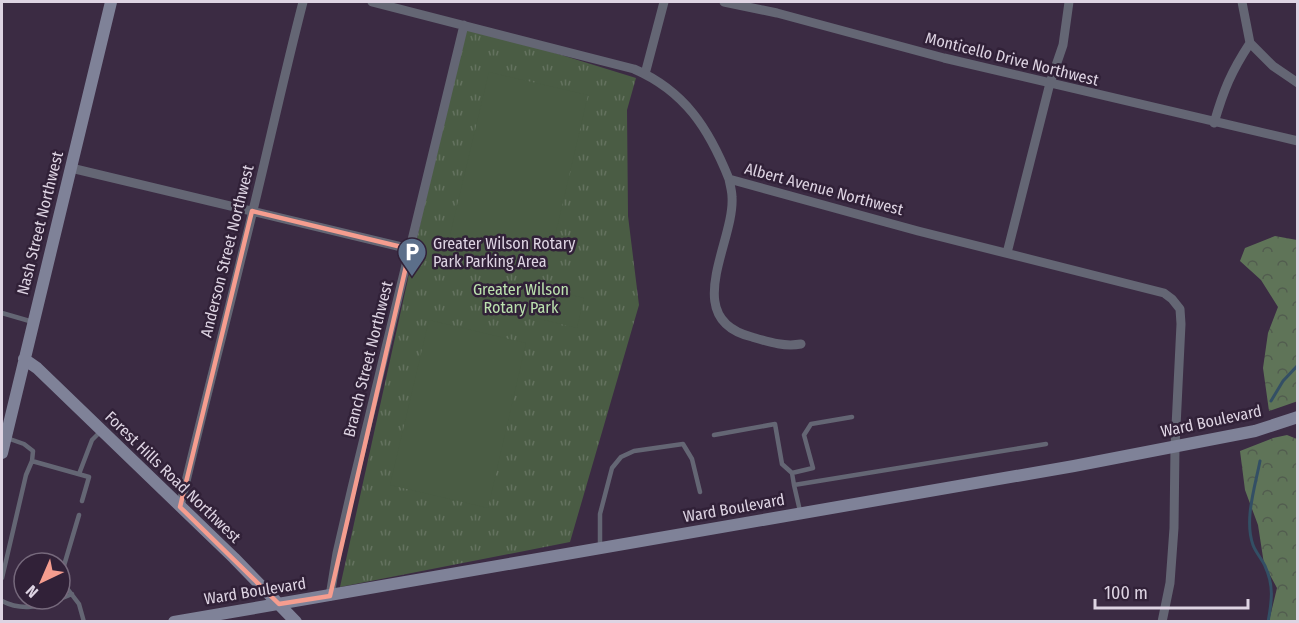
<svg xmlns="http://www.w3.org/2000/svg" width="1299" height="623" font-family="'Fira Sans Condensed',sans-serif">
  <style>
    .grass { fill: url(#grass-tufts) }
    .forest { fill: url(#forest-crowns) }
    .garden { fill: #4a5c44 }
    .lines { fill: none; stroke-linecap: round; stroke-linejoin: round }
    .stream { stroke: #334f65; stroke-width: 3 }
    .lane { stroke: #646674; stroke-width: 4.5 }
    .street { stroke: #646674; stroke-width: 9 }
    .secondary { stroke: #7f8298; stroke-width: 12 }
    .marked { fill: none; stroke: #f59d8f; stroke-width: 4.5; stroke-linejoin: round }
    .labels { text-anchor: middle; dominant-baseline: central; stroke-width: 5; stroke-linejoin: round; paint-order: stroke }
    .street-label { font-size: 16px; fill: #ded4e3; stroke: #312138 }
    .poi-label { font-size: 16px; fill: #ded4e3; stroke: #312138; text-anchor: start }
    .park-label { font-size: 16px; fill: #bbe1ae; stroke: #312138 }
  </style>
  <defs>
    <pattern id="grass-tufts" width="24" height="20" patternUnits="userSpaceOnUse" patternTransform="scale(1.5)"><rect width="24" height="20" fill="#4a5c44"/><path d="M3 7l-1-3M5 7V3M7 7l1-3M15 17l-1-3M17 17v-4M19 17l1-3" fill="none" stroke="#64725f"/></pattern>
    <pattern id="forest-crowns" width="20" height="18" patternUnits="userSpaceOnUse" patternTransform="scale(1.5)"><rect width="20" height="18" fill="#5f7458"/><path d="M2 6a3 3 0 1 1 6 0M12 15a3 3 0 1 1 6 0" fill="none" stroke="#525d4f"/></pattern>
  </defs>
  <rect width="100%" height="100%" fill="#3b2b43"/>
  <!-- grass -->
  <path class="grass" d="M464,25L636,78L627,110L628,216L639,305L570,542L340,587Z"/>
  <!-- forest -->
  <path class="forest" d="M1275,236L1297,240L1298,401L1269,411L1263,368L1268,333L1278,307L1261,280L1240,261L1245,248Z
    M1287,435L1297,439V621H1269L1277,588L1264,564L1258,525L1245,490L1240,451L1273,438Z"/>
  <!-- garden -->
  <path class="garden" d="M489,72L588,95L549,262L449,239Z
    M539,287L584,298L577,328L532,317Z
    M429,320L526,343L488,508L390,485Z"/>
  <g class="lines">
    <!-- stream -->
    <path class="stream" d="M1271,401L1283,381L1298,365
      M1260,461C1255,487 1244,520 1253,545C1256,553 1262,559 1265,566C1274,585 1272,601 1268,622"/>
    <!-- lane -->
    <path class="lane" d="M2,313L33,322
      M714,435L775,424L782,464L792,473
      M32,461L89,477L82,501
      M79,474L92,440L100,432
      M794,485L792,473L813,468L804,435L811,424L852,417
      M800,511L794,485L1046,444
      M79,515L60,579L79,604L84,622
      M600,548V514L612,468L621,457L634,451L683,444L692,459L700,492
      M2,578L26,475L32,461L33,451L24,444L7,438
      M60,599L72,594
      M2,601C21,611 40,607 60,599"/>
    <!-- street -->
    <path class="street" d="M372,2L634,69C685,91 709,129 729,179L918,231L1164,293L1172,299L1180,309L1181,324L1175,447L1174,528L1170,583L1162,622
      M724,2L777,13L944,58L1298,141
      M1242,2L1250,43L1273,66L1298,83
      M645,74L664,2
      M1214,123C1224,89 1231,72 1250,43
      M71,168L410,249
      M729,179C730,185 732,191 732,197C735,242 679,319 752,337C769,342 784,347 801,344
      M1007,253L1050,83L1063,45L1069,2
      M180,507C199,424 221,342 241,259C263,173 281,87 303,2
      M330,596L337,553L352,488L464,25"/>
    <!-- secondary -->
    <path class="secondary" d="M24,359L37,368L234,558L296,622
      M2,453L111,2
      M174,622L1074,466L1255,431L1298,417"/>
  </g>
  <!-- marked area -->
  <path class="marked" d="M252,211L410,249L330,596L279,604L180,507Z"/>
  <!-- icons -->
  <defs>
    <g id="parking-pin" transform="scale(1.5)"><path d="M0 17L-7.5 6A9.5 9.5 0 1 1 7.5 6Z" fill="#5c6f8a" stroke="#312138"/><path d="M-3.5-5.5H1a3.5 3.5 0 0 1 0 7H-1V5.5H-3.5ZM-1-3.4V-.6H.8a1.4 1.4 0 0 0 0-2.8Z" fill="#fff"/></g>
  </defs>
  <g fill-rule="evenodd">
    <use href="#parking-pin" x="412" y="252"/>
  </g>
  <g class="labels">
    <!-- street labels -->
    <g class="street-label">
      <text transform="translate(1012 59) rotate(14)">Monticello Drive Northwest</text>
      <text transform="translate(824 189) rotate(15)">Albert Avenue Northwest</text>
      <text transform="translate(40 223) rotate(-76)">Nash Street Northwest</text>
      <text transform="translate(227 251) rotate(-76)">Anderson Street Northwest</text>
      <text transform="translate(368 359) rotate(-76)">Branch Street Northwest</text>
      <text transform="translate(1211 421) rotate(-12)">Ward Boulevard</text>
      <text transform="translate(173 477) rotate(44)">Forest Hills Road Northwest</text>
      <text transform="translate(734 508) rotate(-10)">Ward Boulevard</text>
      <text transform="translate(255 591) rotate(-9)">Ward Boulevard</text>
    </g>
    <!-- poi labels -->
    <g class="poi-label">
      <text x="433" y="243">Greater Wilson Rotary<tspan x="433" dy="18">Park Parking Area</tspan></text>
    </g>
    <!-- park labels -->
    <g class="park-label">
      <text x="521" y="289">Greater Wilson<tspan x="521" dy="18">Rotary Park</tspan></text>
    </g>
  </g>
  <!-- border -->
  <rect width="1299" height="623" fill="none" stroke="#ded4e3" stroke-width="6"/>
  <!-- north arrow -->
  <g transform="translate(42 581) rotate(224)"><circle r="28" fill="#312138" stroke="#76697c" stroke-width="1.5"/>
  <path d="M0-4.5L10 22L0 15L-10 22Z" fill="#f59d8f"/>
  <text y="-9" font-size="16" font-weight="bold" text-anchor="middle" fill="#ded4e3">N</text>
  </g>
  <!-- scale -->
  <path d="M1095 599v9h153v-9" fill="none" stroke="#ded4e3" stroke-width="3"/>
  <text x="1104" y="599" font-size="18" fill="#ded4e3" stroke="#312138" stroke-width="4.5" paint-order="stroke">100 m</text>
</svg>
